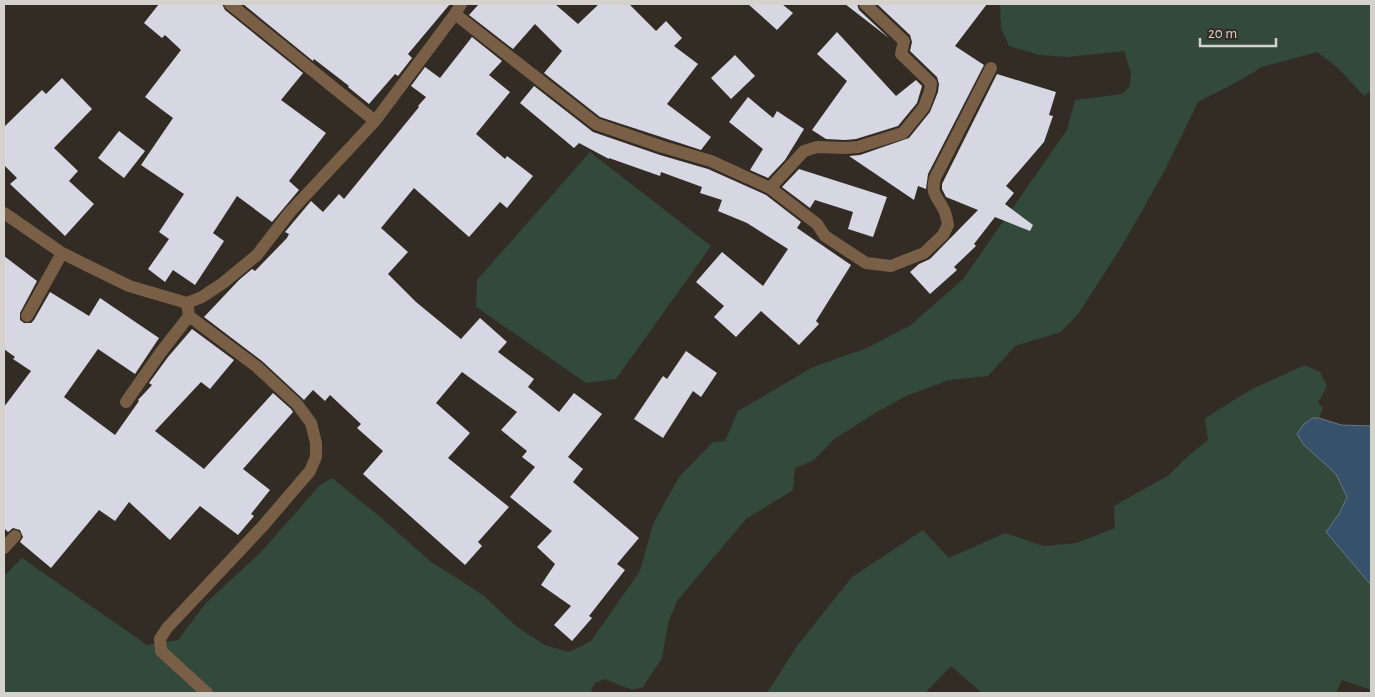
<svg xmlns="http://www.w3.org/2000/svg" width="1375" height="697" font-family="'Alegreya Sans',sans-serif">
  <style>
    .green { fill: #32493b }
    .water { fill: #38516a; stroke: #677787 }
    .building { fill: #d6d7e3 }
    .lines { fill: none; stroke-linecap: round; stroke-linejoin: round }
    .minor { stroke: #795f46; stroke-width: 12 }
  </style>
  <rect width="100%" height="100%" fill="#322c24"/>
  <!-- green -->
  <path class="green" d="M1000,4H1371V91L1364,96L1337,67L1317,52L1262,67L1237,82L1198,102L1165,170L1123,244L1079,313L1061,332L1015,346L988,376L949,380L906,396L875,413L833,440L814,460L795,468L793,490L746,519L677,601L668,623L662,658L643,687L632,690L605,679L595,683L590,693H4V576L22,558L147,645L178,640L205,604L262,551L319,486L332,478L378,515L430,561L483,595L517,627L545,645L569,652L591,641L640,571L653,524L679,477L713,442L725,441L738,411L813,367L867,348L911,325L963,279L1067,130L1075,100L1122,94L1130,86L1131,73L1124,51L1068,57L1039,55L1009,46L1001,28Z
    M590,152L711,246L616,379L586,383L476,307L477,280Z
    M1305,365L1320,372L1327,386L1318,403L1323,408L1319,418H1313L1303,444L1336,474L1347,497L1339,514L1326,532L1371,585V690L1342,680L1336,693H982L951,666L925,693H767L797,646L852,577L923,530L949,558L1005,533L1044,546L1076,543L1115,528L1114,506L1169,475L1187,457L1208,440L1205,418L1252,389Z"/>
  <!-- water -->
  <path class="water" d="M1313,418H1319L1341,425L1371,426V585L1326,532L1339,514L1347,497L1336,474L1303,444L1297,434L1304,424Z"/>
  <!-- building -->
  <path class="building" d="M159,4H222L225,10L303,73L281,100L326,133L289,181L299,190L272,222L237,196L213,233L224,241L195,285L173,270L165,282L148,269L169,239L159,232L184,194L141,165L173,118L145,97L181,50L165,35L162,38L144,23Z
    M243,4H450L408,54L412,58L398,76L395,74L369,104L348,87L349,86L314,59L313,61Z
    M479,4H555L578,24L599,4H629L656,31L666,21L682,38L674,46L698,64L667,104L711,137L701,150L600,117L544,73L562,51L535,24L513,49L469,15Z
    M748,4H782L793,13L777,30Z
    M845,4H857L859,10L889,38Z
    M877,4H987L955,46L984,65L928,174L926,189L918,186L914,200L849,156L860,155L909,138L930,112L938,92L939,84L937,77L910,51L912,42L910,35Z
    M837,32L896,96L916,80L922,86L917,103L898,126L856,139L845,140L826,139L812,130L847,81L817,54Z
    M472,37L502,61L489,75L510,92L476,134L505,159L507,156L533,176L507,208L500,202L469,237L414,188L381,228L408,252L388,274L416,302L461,339L480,318L507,342L498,352L534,379L528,387L559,412L574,393L602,414L568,457L583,469L573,482L639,538L617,564L625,570L589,616L592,618L572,641L554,625L571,606L541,585L555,564L537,547L552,531L510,497L535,467L522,457L527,451L501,430L517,412L462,372L436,403L470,433L448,458L509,507L478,542L482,546L465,565L363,474L383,451L357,428L361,424L330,395L325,401L313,390L304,400L262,361L204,317L239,280L252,269L255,271L287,238L289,234L285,232L311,201L323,212L339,194L344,199L419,107L418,106L426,97L411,86L425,67L440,78Z
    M735,55L755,76L731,99L711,78Z
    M997,74L1056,92L1049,115L1053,116L1044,142L1006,186L1014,193L1005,204L1033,225L1030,231L995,217L974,244L976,246L954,267L957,270L930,294L910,272L919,264L930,259L978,210L946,197L942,189V184Z
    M62,78L92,109L54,148L78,171L69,181L94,204L65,236L10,184L17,178L4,165V127L42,90L46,94Z
    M534,86L593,132L660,155L708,169L766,195L801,222L797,228L851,265L816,321L819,324L799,345L761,311L736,337L714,317L724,306L696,282L722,252L763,286L788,249L747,223L718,211L722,200L700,193L702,187L661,172L660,176L609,158V159L579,143L574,148L520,103Z
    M748,97L773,118L777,111L804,129L785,160L768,178L750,170L763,149L729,122Z
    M119,131L145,151L124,178L98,158Z
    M799,169L887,197L873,237L848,229L853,212L815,200L810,208L782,187Z
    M4,256L37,281L20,313V320L24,323H31L34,320L50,292L89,316L100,298L159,338L135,374L98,349L64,397L115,435L139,401L138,400L152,385L149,383L168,357L192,329L234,360L210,389L201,382L155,431L204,469L273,393L291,409L293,412L243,469L270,490L251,514L254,516L238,535L200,506L170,540L129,502L115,521L99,510L51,568L20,542L23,537L20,530L13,528L8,532L4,528V407L31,371L13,359L15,357L4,349Z
    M686,351L717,373L701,397L693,391L663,438L634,419L663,376L667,379Z"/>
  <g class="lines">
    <!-- minor -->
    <path class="minor" d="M230,4L375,121
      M455,14L596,124L663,147L711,161L770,188L817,224L825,236L866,263L891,266L924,253L943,235L948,225C947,219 946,213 943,208C936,195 931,194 935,178L991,68
      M770,188L804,151L817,147L845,148L858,147L903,133L924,107L930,91L931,83L901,54L904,41L865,4
      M4,213L62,253L129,286L187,303L202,297L223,283L257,255L290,212L375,121L455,14L461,4
      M187,303L189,316L257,367L297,404L311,423L316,443V457L310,471L262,527L167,628L160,639L161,651L207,693
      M27,316L62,253
      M126,402L161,352L189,316
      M4,548L15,536"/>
  </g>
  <!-- border -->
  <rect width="1375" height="697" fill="none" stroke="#d5d1cc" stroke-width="10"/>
  <!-- scale -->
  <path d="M1200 38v8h76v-8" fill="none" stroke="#d5d1cc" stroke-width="2.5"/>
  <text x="1208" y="38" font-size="15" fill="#d5d1cc" stroke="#322c24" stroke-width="4" paint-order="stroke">20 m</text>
</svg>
